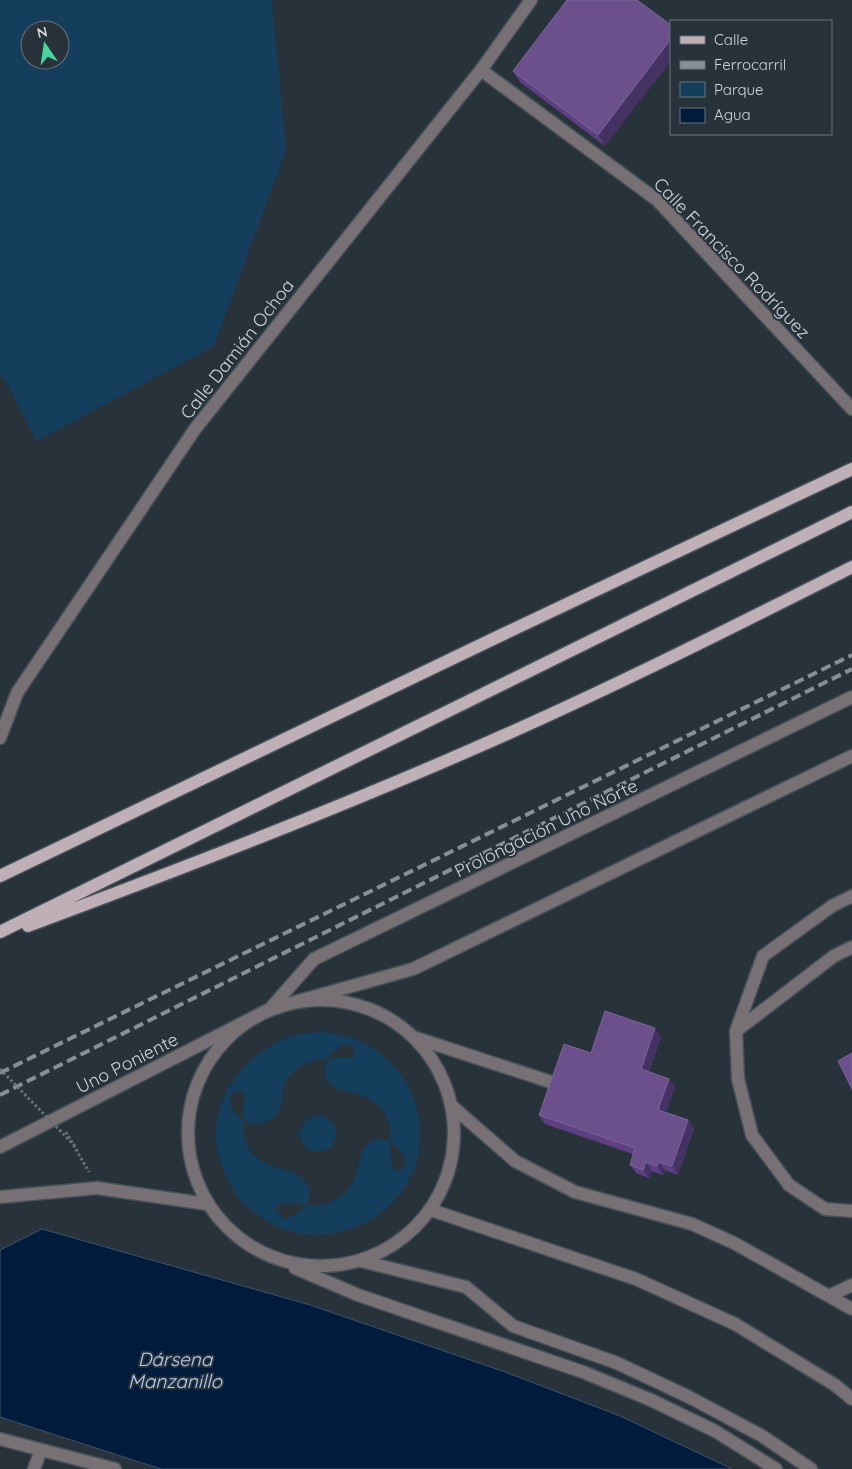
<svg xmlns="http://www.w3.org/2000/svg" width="852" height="1469" font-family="Quicksand,sans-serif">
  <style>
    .green { fill: #153e5d; fill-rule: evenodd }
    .water { fill: #001b3b; stroke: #3e536b }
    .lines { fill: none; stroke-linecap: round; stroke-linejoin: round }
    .minor-casing { stroke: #465058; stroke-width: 15 }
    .major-casing { stroke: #465058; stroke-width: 15 }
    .path { stroke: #697279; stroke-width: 3; stroke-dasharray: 2.5 2.5; stroke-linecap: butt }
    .minor { stroke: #777074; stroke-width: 12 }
    .major { stroke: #beb0b6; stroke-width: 12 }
    .rail { stroke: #868f96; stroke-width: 4; stroke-dasharray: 10 5; stroke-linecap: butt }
    .path-bridge { stroke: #697279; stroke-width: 3; stroke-dasharray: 2.5 2.5; stroke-linecap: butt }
    .wall { fill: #5f3f83 }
    .shaded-wall { fill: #443362 }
    .building { fill: #6b508c; stroke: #7b6599 }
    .labels { text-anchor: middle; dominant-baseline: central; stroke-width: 4; stroke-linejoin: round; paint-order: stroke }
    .street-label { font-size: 18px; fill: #cfd6dc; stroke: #28323b }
    .water-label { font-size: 19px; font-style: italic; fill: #b3d2f5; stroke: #28323b }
  </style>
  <rect width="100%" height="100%" fill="#28323b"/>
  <!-- green -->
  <path class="green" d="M0,0H272L286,150L214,346L37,441L3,376L0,377ZM30,30H60V60H30Z
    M322,1032C333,1034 346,1035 356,1039C449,1081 439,1209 339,1232C318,1237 296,1235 277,1226C261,1218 242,1207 234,1190C230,1183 225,1175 222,1167C201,1112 238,1056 289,1037C299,1033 312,1033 322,1032ZM349,1044L355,1048L354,1057L327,1059L338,1047ZM318,1059H327C319,1090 340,1089 361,1095C373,1099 382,1108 387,1118C390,1125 392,1134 390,1141C359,1133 362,1161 355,1178C347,1197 327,1208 307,1205C324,1153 238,1187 244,1121C258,1126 274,1124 280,1108C283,1100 282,1092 285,1084C291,1070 304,1063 318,1059ZM240,1091L245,1096L243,1121C234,1114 227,1105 232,1093ZM390,1142C399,1147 404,1153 406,1164L400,1171L395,1170L391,1164ZM284,1203L307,1205L294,1216L283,1218L276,1211L279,1205Z
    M300 1134a18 18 0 1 1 36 0a18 18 0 1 1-36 0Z"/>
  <!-- water -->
  <path class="water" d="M42,1229L310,1305L505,1372L620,1416L732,1469H161L0,1417V1250Z"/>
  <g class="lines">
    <!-- minor casing -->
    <g class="minor-casing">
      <path id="minor" d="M481,70L657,200L852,409
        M0,738L17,693L195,429L481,70L531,0
        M852,896L832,906L763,956L736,1031L738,1079L752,1135L789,1185L825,1209L852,1211
        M188 1133a133 133 0 1 1 266 0a133 133 0 1 1-266 0Z
        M270,1009L314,959L852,697
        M736,1031L834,956L852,947
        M416,1038L551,1082
        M453,1107L515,1161L575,1192L692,1224L734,1243L852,1309
        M0,1147L270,1009L413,969L852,756
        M0,1197L97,1188L207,1204
        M431,1210L636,1279L735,1324L835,1385L852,1399
        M361,1261L466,1287L513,1326L617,1363L689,1397L762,1436L811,1469
        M295,1268L358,1295L583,1372L651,1400L715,1431L776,1469
        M831,1295L852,1285
        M0,1439L115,1469
        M34,1469L41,1450"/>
    </g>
    <!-- major casing -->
    <g class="major-casing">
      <path id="major" d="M0,876L491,640L852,469
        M28,926C178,870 327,813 473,749C602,693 727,630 852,567
        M0,932L852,512"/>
    </g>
    <!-- path -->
    <path class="path" d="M66,1132L89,1172"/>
    <!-- minor -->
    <use href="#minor" class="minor"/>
    <!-- major -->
    <use href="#major" class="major"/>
    <!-- rail -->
    <path class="rail" d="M0,1073L852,655
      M0,1095L852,669"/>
    <!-- path-bridge -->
    <path class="path-bridge" d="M0,1069L76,1147"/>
  </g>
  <!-- wall -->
  <path class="wall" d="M567,0L605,146L520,82L513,71Z
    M661,1037L649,1072L675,1087L666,1112L688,1120L694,1129L678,1175L665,1170L663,1175L652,1171L649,1178L636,1173L630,1165L633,1154L545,1124L539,1115L591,1053Z"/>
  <!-- shaded-wall -->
  <path class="shaded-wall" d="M671,39V61L605,146L598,135Z
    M655,1028L661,1037L647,1078L641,1069Z
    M669,1079L675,1087L664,1118L658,1110Z
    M688,1120L694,1129L678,1175L672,1166Z
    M646,1162L652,1171L649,1178L643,1170Z
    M659,1162L665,1170L663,1175L657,1166Z"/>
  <!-- building -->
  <path class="building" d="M567,0H637L671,25V39L598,135L513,71Z
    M605,1011L655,1028L641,1069L669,1079L658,1110L688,1120L672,1166L659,1162L657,1166L646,1162L643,1170L630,1165L635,1148L539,1115L564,1044L591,1053Z
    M852,1053V1089L838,1061Z"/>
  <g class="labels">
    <!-- street labels -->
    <g class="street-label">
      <text transform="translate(732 258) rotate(46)">Calle Francisco Rodríguez</text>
      <text transform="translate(237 349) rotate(-52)">Calle Damián Ochoa</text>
      <text transform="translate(546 828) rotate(-26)">Prolongación Uno Norte</text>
      <text transform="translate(127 1063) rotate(-27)">Uno Poniente</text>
    </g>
    <!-- water labels -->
    <g class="water-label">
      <text x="175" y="1359">Dársena<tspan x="175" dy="22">Manzanillo</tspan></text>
    </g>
  </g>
  <!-- legend -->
  <rect x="670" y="20" width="162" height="115" fill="#28323b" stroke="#6b747b"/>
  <rect x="680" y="36" width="25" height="8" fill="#beb0b6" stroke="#6b747b"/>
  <text x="714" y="45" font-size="15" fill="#cfd6dc">Calle</text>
  <rect x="680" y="61" width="25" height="8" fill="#868f96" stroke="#6b747b"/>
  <text x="714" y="70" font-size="15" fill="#cfd6dc">Ferrocarril</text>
  <rect x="680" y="82" width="25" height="15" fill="#153e5d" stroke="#6b747b"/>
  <text x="714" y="95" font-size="15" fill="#cfd6dc">Parque</text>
  <rect x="680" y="108" width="25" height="15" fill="#001b3b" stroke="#6b747b"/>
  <text x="714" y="120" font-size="15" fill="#cfd6dc">Agua</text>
  <!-- north arrow -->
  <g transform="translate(45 45) rotate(347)"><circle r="24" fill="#28323b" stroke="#6b747b"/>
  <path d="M0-4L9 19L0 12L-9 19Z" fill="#48d49d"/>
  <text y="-8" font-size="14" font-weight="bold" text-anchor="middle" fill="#cfd6dc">N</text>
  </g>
</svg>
